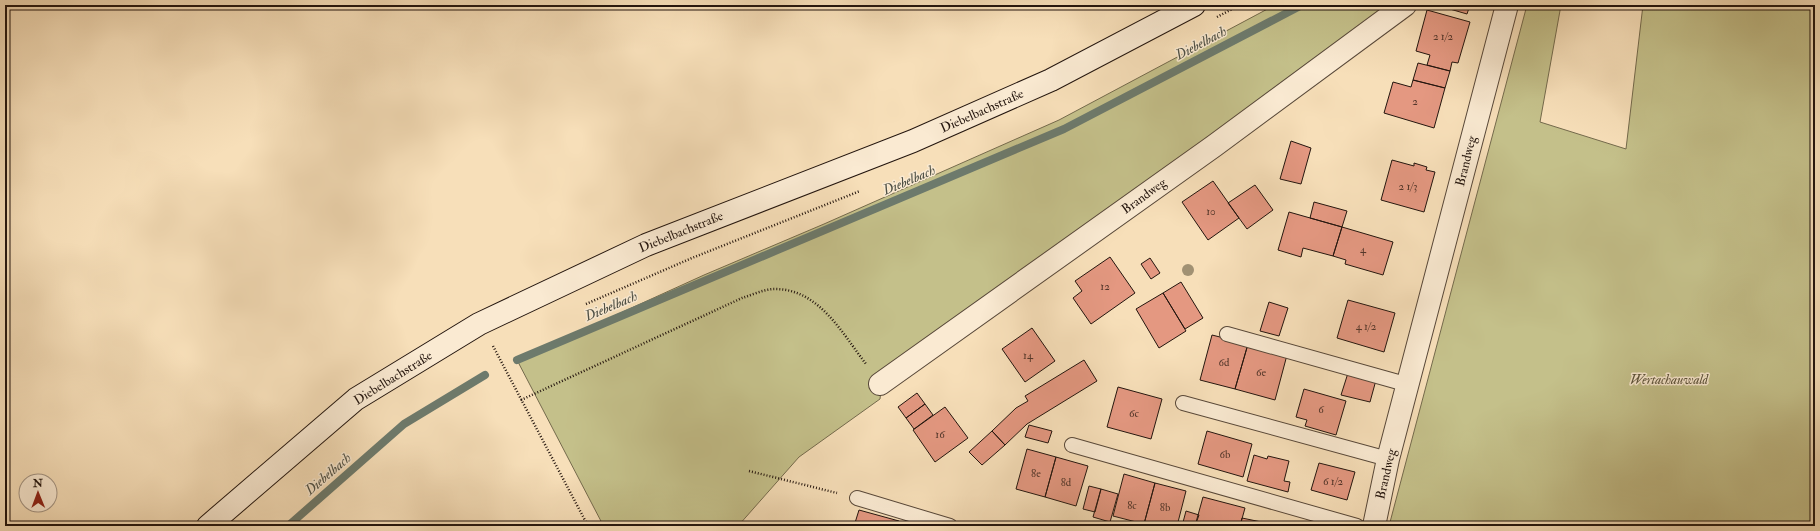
<svg xmlns="http://www.w3.org/2000/svg" width="1820" height="531" font-family="'IM FELL Double Pica',serif">
  <style>
    .green { fill: #c4c08a; stroke: #746a4c }
    .lines { fill: none; stroke-linecap: round; stroke-linejoin: round }
    .stream { stroke: #6d7a6c; stroke-width: 8 }
    .building { fill: #e49881; stroke: #23150e }
    .lane-casing { stroke: #584839; stroke-width: 16 }
    .street-casing { stroke: #584839; stroke-width: 24 }
    .secondary-casing { stroke: #23150e; stroke-width: 24 }
    .path { stroke: #23150e; stroke-width: 2.5; stroke-dasharray: 1 2; stroke-linecap: butt }
    .lane { stroke: #faead2; stroke-width: 14 }
    .street { stroke: #faead2; stroke-width: 22 }
    .secondary { stroke: #faead2; stroke-width: 22 }
    .tree { fill: #a19173 }
    .labels { text-anchor: middle; dominant-baseline: central; stroke-width: 3; stroke-linejoin: round; paint-order: stroke }
    .number-label { font-size: 11px; fill: #53362b }
    .street-label { font-size: 13px; fill: #23150e; stroke: #faead2 }
    .park-label { font-size: 13px; font-style: italic; fill: #5b5139; stroke: #faead2 }
    .water-label { font-size: 14px; font-style: italic; fill: #4e5045; stroke: #faead2 }
  </style>
  <rect width="100%" height="100%" fill="#f7dfb9"/>
  <filter id="stains"><feTurbulence type="fractalNoise" baseFrequency=".005" numOctaves="4"/><feColorMatrix values="0 0 0 0 .2 0 0 0 0 .09 0 0 0 0 .02 0 0 0 .5 -.17"/></filter>
  <radialGradient id="worn" r=".72"><stop offset=".6" stop-color="#630" stop-opacity="0"/><stop offset="1" stop-color="#630" stop-opacity=".3"/></radialGradient>
  <!-- green -->
  <path class="green" d="M1275,5H1391L883,373L880,399L799,457L738,526L603,525L517,360L704,275L824,224L1059,120Z
    M1527,5H1561L1540,122L1626,149L1643,5H1815V526H1389Z"/>
  <g class="lines">
    <!-- stream -->
    <path class="stream" d="M517,360L1064,129L1302,5
      M288,526L404,424L485,375"/>
  </g>
  <!-- building -->
  <path class="building" d="M1436,5H1470L1467,14Z
    M1427,10L1470,22L1458,63L1452,62L1450,71L1427,65L1430,55L1416,51Z
    M1418,63L1450,71L1445,88L1413,80Z
    M1413,80L1445,88L1434,128L1384,113L1393,82L1411,87Z
    M1291,141L1311,148L1301,184L1280,179Z
    M1392,160L1414,166V163L1427,167L1426,170L1435,172L1424,212L1381,200Z
    M1213,181L1239,218L1208,240L1182,202Z
    M1255,185L1273,210L1247,229L1228,203Z
    M1314,202L1347,211L1342,227L1310,218Z
    M1289,212L1342,227L1333,256L1303,248L1301,257L1278,250Z
    M1342,227L1393,242L1383,275L1345,264L1346,260L1333,256Z
    M1110,257L1135,293L1091,324L1073,298L1082,291L1075,281Z
    M1150,258L1160,273L1151,279L1141,264Z
    M1181,282L1203,318L1185,329L1163,293Z
    M1163,293L1186,331L1159,348L1136,309Z
    M1348,300L1395,313L1384,352L1337,338Z
    M1269,302L1288,308L1279,336L1260,331Z
    M1032,328L1055,361L1025,382L1002,349Z
    M1212,335L1248,344L1235,389L1200,380Z
    M1248,344L1287,355L1275,400L1235,389Z
    M1084,360L1097,381L1027,424L1005,445L992,431L1016,408L1028,401L1025,396Z
    M1348,373L1376,380L1370,402L1341,395Z
    M1118,387L1162,399L1151,439L1107,427Z
    M1304,389L1346,401L1336,435L1305,426L1307,420L1296,417Z
    M917,393L925,404L906,418L898,407Z
    M925,404L933,415L914,429L906,418Z
    M945,407L968,438L935,462L913,430Z
    M1029,425L1052,431L1048,443L1025,437Z
    M992,431L1005,445L982,465L969,452Z
    M1207,431L1252,444L1243,477L1198,464Z
    M1027,449L1056,457L1045,497L1016,489Z
    M1254,455L1267,459L1268,456L1289,461L1284,481L1290,482L1288,492L1247,481Z
    M1056,457L1088,466L1076,506L1045,497Z
    M1319,463L1355,472L1347,500L1311,490Z
    M1124,474L1155,483L1144,524L1113,516Z
    M1155,483L1186,491L1177,526H1152L1144,524Z
    M1089,486L1101,489L1095,512L1083,509Z
    M1101,489L1118,494L1110,522L1093,517Z
    M1203,497L1245,508L1240,526H1195Z
    M859,510L899,521L897,526H854Z
    M1186,511L1199,515L1195,526H1182Z
    M1242,518L1271,524L1270,526H1240Z"/>
  <g class="lines">
    <!-- lane casing -->
    <g class="lane-casing">
      <path id="lane" d="M1227,334L1409,385
        M1183,403L1388,459
        M1072,445L1357,526
        M857,498L950,526"/>
    </g>
    <!-- street casing -->
    <g class="street-casing">
      <path id="street" d="M880,384L1214,146L1405,5
        M1374,526L1388,459L1507,5"/>
    </g>
    <!-- secondary casing -->
    <g class="secondary-casing">
      <path id="secondary" d="M208,526L356,399L479,324L646,245L913,141L1051,80L1194,5"/>
    </g>
    <!-- path -->
    <path class="path" d="M1217,17L1240,5
      M586,304L692,258L860,191
      M493,346L588,526
      M521,400L742,298C752,295 764,289 775,289C819,289 842,333 866,364
      M749,471L837,493"/>
    <!-- lane -->
    <use href="#lane" class="lane"/>
    <!-- street -->
    <use href="#street" class="street"/>
    <!-- secondary -->
    <use href="#secondary" class="secondary"/>
  </g>
  <!-- trees -->
  <circle class="tree" cx="1188" cy="270" r="6"/>
  <g class="labels">
    <!-- number labels -->
    <g class="number-label">
      <text x="1443" y="36">2 1/2</text>
      <text x="1415" y="101">2</text>
      <text x="1408" y="186">2 1/3</text>
      <text x="1211" y="211">10</text>
      <text x="1363" y="249">4</text>
      <text x="1105" y="286">12</text>
      <text x="1366" y="326">4 1/2</text>
      <text x="1028" y="355">14</text>
      <text x="1224" y="362">6d</text>
      <text x="1261" y="372">6e</text>
      <text x="1321" y="409">6</text>
      <text x="1134" y="413">6c</text>
      <text x="940" y="434">16</text>
      <text x="1225" y="454">6b</text>
      <text x="1036" y="473">8e</text>
      <text x="1333" y="481">6 1/2</text>
      <text x="1066" y="482">8d</text>
      <text x="1132" y="505">8c</text>
      <text x="1165" y="507">8b</text>
    </g>
    <!-- street labels -->
    <g class="street-label">
      <text transform="translate(982 111) rotate(-24)">Diebelbachstraße</text>
      <text transform="translate(1466 161) rotate(-76)">Brandweg</text>
      <text transform="translate(1144 196) rotate(-36)">Brandweg</text>
      <text transform="translate(681 232) rotate(-22)">Diebelbachstraße</text>
      <text transform="translate(393 378) rotate(-32)">Diebelbachstraße</text>
      <text transform="translate(1386 474) rotate(-77)">Brandweg</text>
    </g>
    <!-- park labels -->
    <g class="park-label">
      <text x="1669" y="380">Wertachauwald</text>
    </g>
    <!-- water labels -->
    <g class="water-label">
      <text transform="translate(1201 43) rotate(-28)">Diebelbach</text>
      <text transform="translate(909 180) rotate(-23)">Diebelbach</text>
      <text transform="translate(611 306) rotate(-23)">Diebelbach</text>
      <text transform="translate(328 474) rotate(-41)">Diebelbach</text>
    </g>
  </g>
  <!-- margin -->
  <rect width="1820" height="531" fill="none" stroke="#f7dfb9" stroke-width="20"/>
  <rect x="6" y="6" width="1808" height="519" fill="none" stroke="#23150e" stroke-width="2"/>
  <rect x="10" y="10" width="1800" height="511" fill="none" stroke="#23150e"/>
  <!-- north arrow -->
  <g transform="translate(38 493) rotate(359)"><circle r="19" fill="#faead2" stroke="#a49584"/>
  <path d="M0-3L7 15L0 10L-7 15Z" fill="#8f2418"/>
  <text y="-6" font-size="11" font-weight="bold" text-anchor="middle" fill="#23150e">N</text>
  </g>
  <rect width="100%" height="100%" filter="url(#stains)"/>
  <rect width="100%" height="100%" fill="url(#worn)"/>
</svg>
